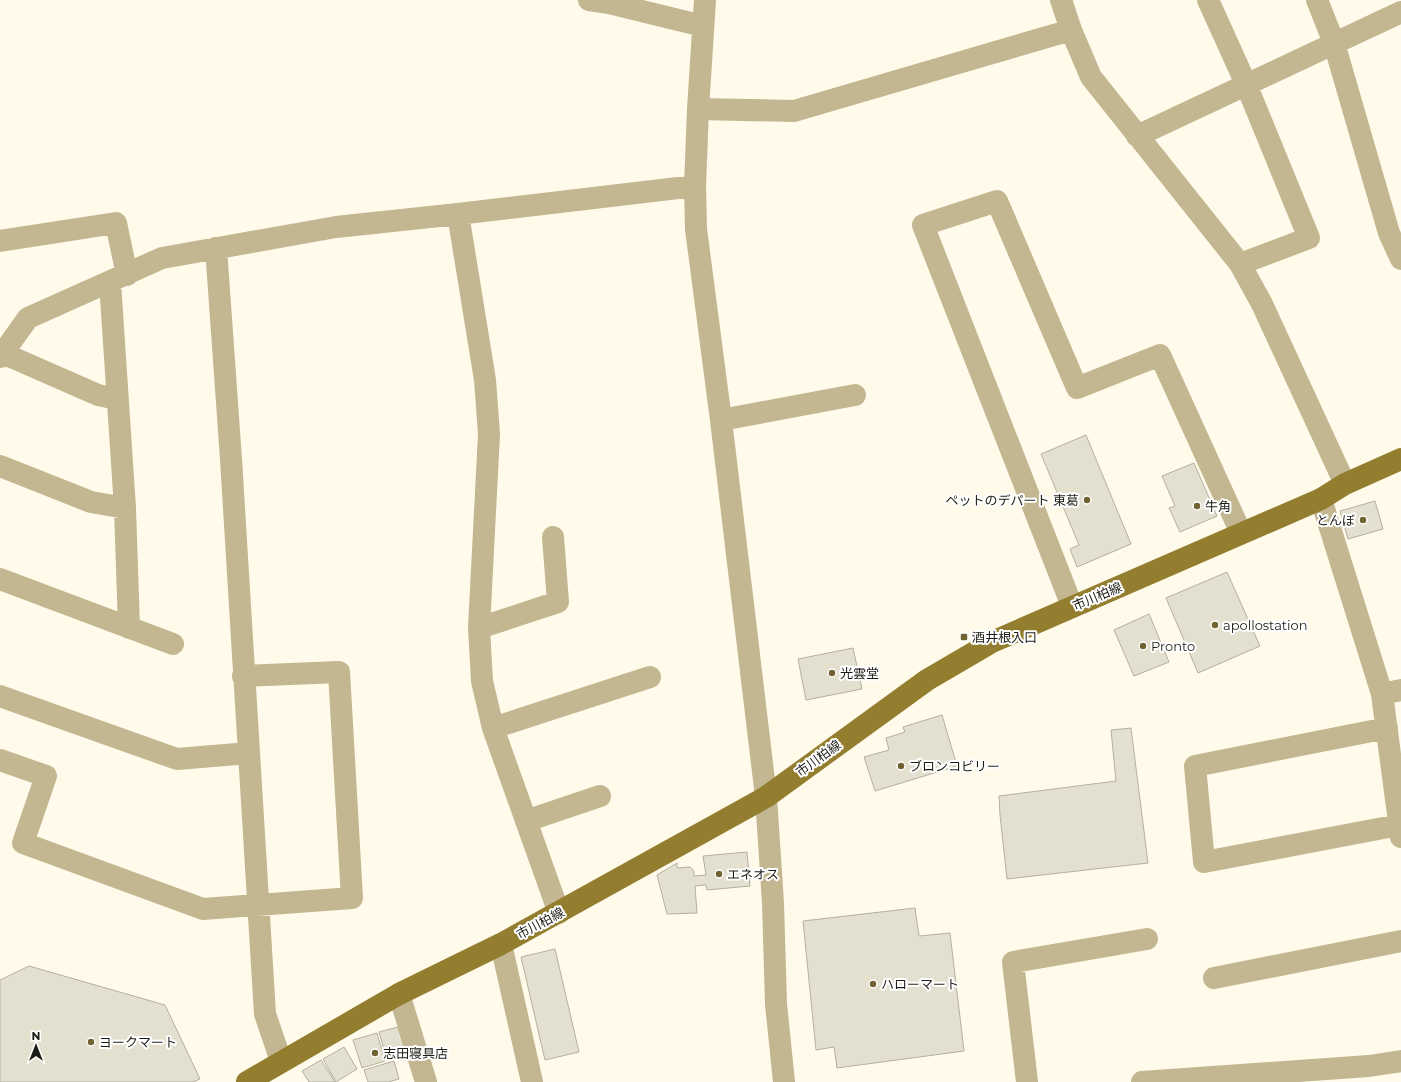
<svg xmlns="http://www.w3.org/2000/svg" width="1401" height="1082" font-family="Montserrat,'Noto Sans JP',sans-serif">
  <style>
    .building { fill: #e4e0d0; stroke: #b4b0a0 }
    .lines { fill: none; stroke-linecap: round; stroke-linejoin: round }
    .minor { stroke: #c2b790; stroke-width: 22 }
    .major { stroke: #927e2e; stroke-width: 22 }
    .poi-dot { fill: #716331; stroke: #fff; stroke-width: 1.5 }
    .labels { text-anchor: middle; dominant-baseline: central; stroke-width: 4; stroke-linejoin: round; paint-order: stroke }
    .poi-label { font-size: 13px; fill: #1d1c16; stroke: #fff; text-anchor: start }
    .street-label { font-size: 13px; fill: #1d1c16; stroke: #fff }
  </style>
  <rect width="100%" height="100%" fill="#fffaea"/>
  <!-- building -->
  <path class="building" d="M1086,435L1131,544L1077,567L1070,549L1079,545L1041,454Z
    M1194,463L1217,516L1180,532L1169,508L1175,506L1162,476Z
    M1375,501L1383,529L1348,539L1340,511Z
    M1227,572L1260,646L1198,673L1166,598Z
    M1149,614L1169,662L1134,676L1114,630Z
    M853,648L862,689L806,700L798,659Z
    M942,715L957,766L875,791L864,757L889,750L886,738L905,732L903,727Z
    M1131,728L1148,863L1007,879L1000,815L999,796L1116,781L1111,730Z
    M747,852L750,886L707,890L706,885L695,886L697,913L667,914L657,875L677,863V868L690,867L694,871V876L706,875L703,856Z
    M915,908L919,936L950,933L964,1051L837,1068L834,1047L816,1050L803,921Z
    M555,949L579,1052L545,1060L521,957Z
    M29,966L165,1005L200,1079L193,1082H0V980Z
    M398,1027L406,1054L387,1060L379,1032Z
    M377,1033L385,1061L362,1068L353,1040Z
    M344,1047L357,1069L336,1082L323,1059Z
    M321,1060L335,1082H309L302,1071Z
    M394,1061L399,1079L388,1082H368L364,1070Z"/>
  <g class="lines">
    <!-- minor -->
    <path class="minor" d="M589,0L609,3L703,26
      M705,0L698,109L695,186L696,229L721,420L766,797L773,903L776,1004L784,1082
      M1061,0L1071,30L1091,77L1240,264L1262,304L1345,484
      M1208,0L1246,84L1309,238L1240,264
      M1317,0L1334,43L1389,233L1401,259
      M698,109L794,111L1071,30
      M1137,136L1401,12
      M458,214L485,380L489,434L479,628L482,681L493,728L559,913
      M0,241L116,223L127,275
      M216,248L231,459L265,1014L281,1061
      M110,282L125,508L129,628
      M0,352L98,395L117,399
      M0,357L28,318L162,258L336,227L458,214L695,186
      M721,420L855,395
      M0,466L91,502L125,508
      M1321,499L1382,694L1401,837
      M0,579L173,644
      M1072,606L923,225L997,201L1077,388L1160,355L1241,533
      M479,628L558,602L553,537
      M1382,694L1401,690
      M0,696L177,759L249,753
      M493,728L650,677
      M1387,728L1195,766L1204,862L1399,825
      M0,760L46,776L23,843L203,909L352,898L339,672L243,676
      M526,821L600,796
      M501,944L532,1082
      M1214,978L1401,941
      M399,994L426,1082
      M1027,1082L1013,962L1147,939
      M1142,1082L1369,1066L1401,1061"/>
    <!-- major -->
    <path class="major" d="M247,1082L399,994L501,944L766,797L927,680L992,642L1321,499L1345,484L1401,459"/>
  </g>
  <!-- markers -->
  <g class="poi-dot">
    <circle cx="1087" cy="500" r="4"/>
    <circle cx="1197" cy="506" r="4"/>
    <circle cx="1363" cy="520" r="4"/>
    <circle cx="1215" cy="625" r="4"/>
    <rect x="960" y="633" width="8" height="8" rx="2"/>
    <circle cx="1143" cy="646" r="4"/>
    <circle cx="832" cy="673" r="4"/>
    <circle cx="901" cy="766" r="4"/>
    <circle cx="719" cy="874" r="4"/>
    <circle cx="873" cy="984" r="4"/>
    <circle cx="91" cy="1042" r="4"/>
    <circle cx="375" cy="1053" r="4"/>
  </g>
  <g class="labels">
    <!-- poi labels -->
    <g class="poi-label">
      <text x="1079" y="500" text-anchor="end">ペットのデパート 東葛</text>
      <text x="1205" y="506">牛角</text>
      <text x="1355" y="520" text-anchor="end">とんぼ</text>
      <text x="1223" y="625">apollostation</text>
      <text x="972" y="637">酒井根入口</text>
      <text x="1151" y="646">Pronto</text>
      <text x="840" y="673">光雲堂</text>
      <text x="909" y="766">ブロンコビリー</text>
      <text x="727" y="874">エネオス</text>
      <text x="881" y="984">ハローマート</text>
      <text x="99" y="1042">ヨークマート</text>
      <text x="383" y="1053">志田寝具店</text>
    </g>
    <!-- street labels -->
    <g class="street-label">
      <text transform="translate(1097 596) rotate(-23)">市川柏線</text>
      <text transform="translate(818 758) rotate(-36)">市川柏線</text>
      <text transform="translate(540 923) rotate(-28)">市川柏線</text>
    </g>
  </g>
  <!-- north arrow -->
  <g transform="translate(36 1046)" stroke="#ffffff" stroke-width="3" paint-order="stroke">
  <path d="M0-3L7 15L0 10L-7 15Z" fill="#1d1c16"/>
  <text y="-6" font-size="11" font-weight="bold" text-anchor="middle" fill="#1d1c16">N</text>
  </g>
</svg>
